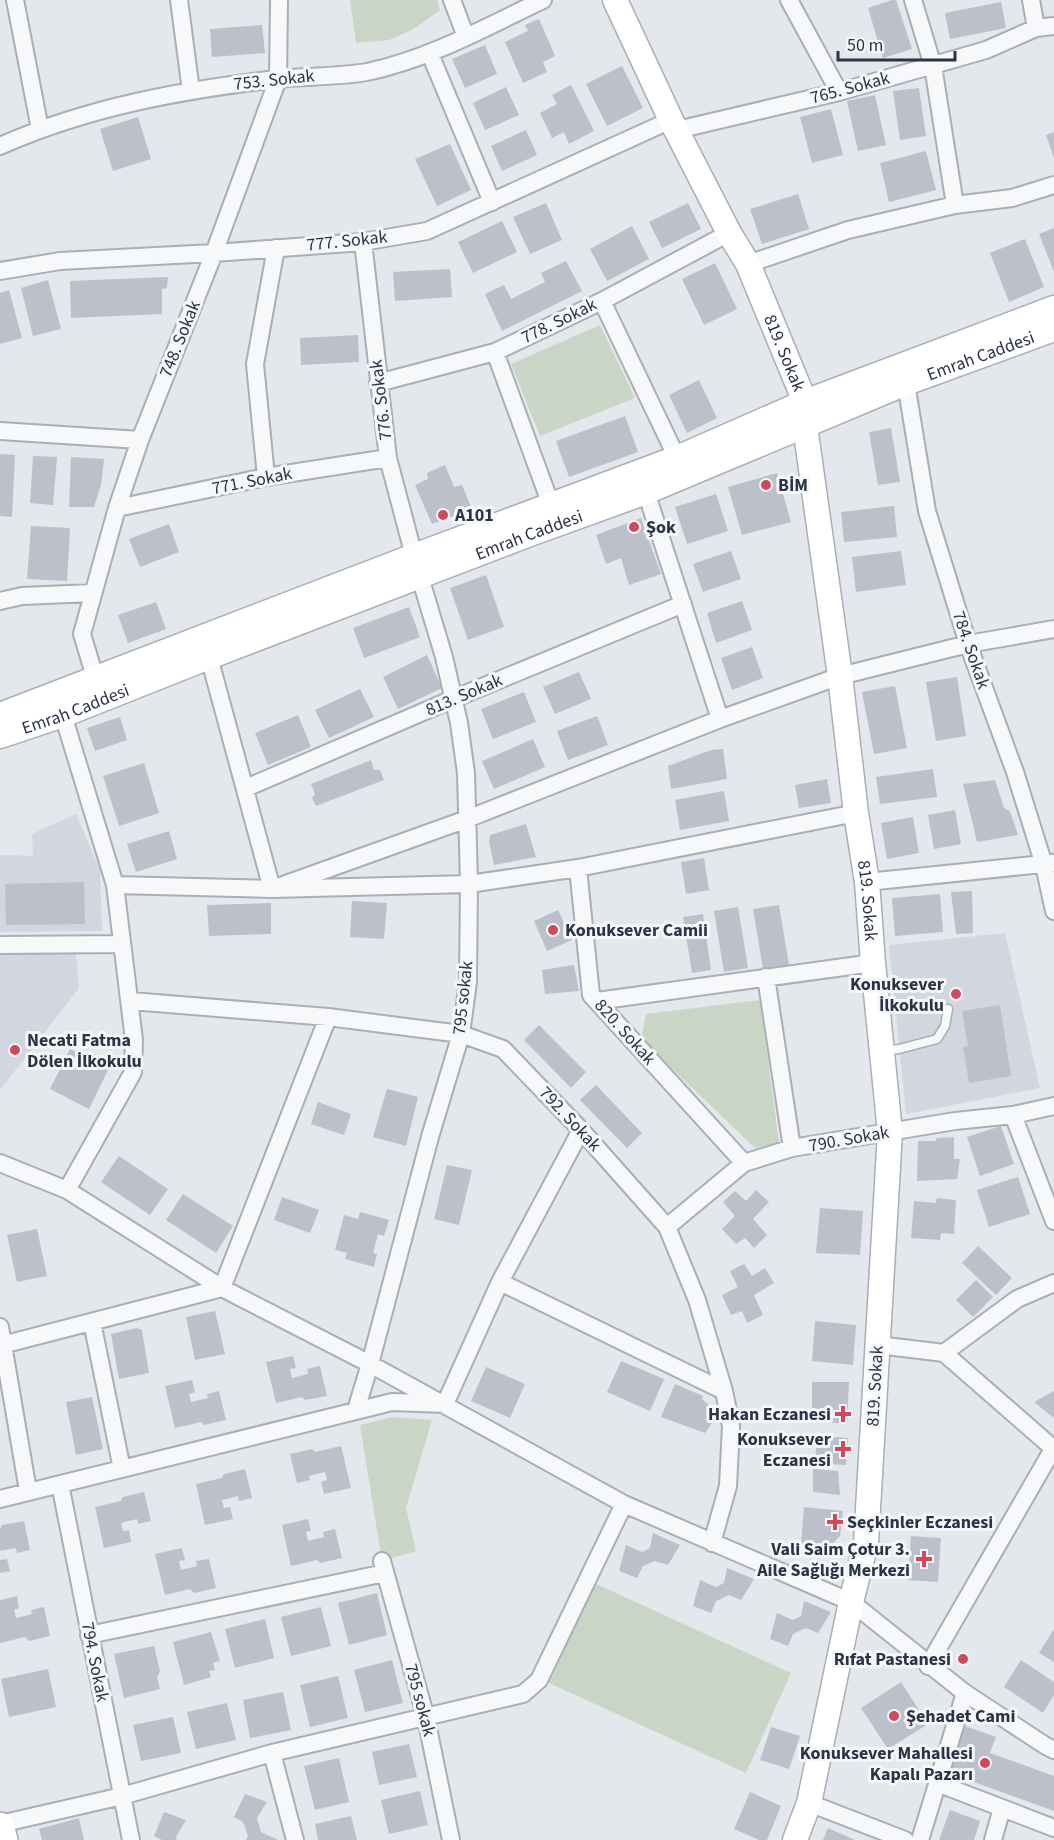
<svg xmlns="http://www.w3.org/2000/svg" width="1054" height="1840" font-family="'Source Sans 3',sans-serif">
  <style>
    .built { fill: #d2d6de }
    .green { fill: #c9d6c5 }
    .building { fill: #bbc0ca }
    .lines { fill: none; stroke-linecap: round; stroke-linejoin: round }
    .lane-casing { stroke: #a9aeb7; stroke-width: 11 }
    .street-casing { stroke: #a9aeb7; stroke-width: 20 }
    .secondary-casing { stroke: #a9aeb7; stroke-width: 27 }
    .primary-casing { stroke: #a3abb8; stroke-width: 30 }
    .lane { stroke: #f7f8fa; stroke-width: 8 }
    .street { stroke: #f7f8fa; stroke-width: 16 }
    .secondary { stroke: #fff; stroke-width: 24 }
    .primary { stroke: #fff; stroke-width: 27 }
    .poi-dot { fill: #d1495b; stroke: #f4f6f9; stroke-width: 2 }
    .labels { text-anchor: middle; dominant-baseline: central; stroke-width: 6; stroke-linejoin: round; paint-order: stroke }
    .street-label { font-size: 18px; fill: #2b3445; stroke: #f4f6f9 }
    .poi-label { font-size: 18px; font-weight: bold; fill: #2b3445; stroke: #f4f6f9; text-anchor: start }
  </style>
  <rect width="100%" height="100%" fill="#e4e7ec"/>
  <!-- built -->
  <path class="built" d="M76,814L100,870L102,931L0,932V855L33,856L32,834Z
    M1005,933L1040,1088L906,1114L889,945Z
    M0,954H76L79,988L0,1090Z"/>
  <!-- green -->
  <path class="green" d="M350,0H437L440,10L412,30L389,40L356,43Z
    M600,325L635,398L540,436L511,364Z
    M760,1000L779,1143L755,1148L641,1039L646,1014Z
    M393,1417L432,1420L406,1508L416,1551L382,1561L360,1425Z
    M594,1583L791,1673L746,1773L549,1683Z"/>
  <!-- building -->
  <path class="building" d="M892,0H896L912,49L883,58L868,8Z
    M1001,2L1006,28L950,39L945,13Z
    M539,19L555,56L543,62L547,72L523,83L505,42L528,31L525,25Z
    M262,25L265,53L212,57L210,29Z
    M485,45L497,74L465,88L452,59Z
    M622,66L643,108L607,126L586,84Z
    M571,85L594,131L569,144L564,132L552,138L540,113L557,104L552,95Z
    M506,87L519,115L485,130L473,103Z
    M919,88L926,136L900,140L893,91Z
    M875,95L886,145L858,151L847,101Z
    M831,109L843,155L812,163L800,117Z
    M138,117L151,159L113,171L100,129Z
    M526,130L537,155L502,171L491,146Z
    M1054,132V158L1046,135Z
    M450,144L471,190L437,206L415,159Z
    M926,151L936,190L889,202L880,163Z
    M798,194L809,229L762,244L750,209Z
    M546,203L562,240L530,254L513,217Z
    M688,203L701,229L662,248L649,222Z
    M502,221L517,252L473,273L458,242Z
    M632,226L649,259L607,281L590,249Z
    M1054,228V272L1039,234Z
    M1025,239L1044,287L1009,302L990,253Z
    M566,261L582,291L502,331L485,294L504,285L511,299L545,282L541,273Z
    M715,263L737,309L704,325L682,279Z
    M450,269L452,297L395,301L393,272Z
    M168,277L167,288L162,289V314L71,318L70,281Z
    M48,280L61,329L33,336L21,288Z
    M9,290L22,338L0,344V293Z
    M358,335L359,362L301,365L300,338Z
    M699,380L717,418L687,433L669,395Z
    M625,416L638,452L569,477L556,441Z
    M891,428L900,482L878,485L869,432Z
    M0,454L15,455L12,517L0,516Z
    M33,456L57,457L53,505L30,503Z
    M71,457L104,459L101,485L94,507H69Z
    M445,465L454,487L462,485L472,509L432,524L415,485L428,479L427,473Z
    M777,473L791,522L742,535L728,487Z
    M716,494L728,531L687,544L675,507Z
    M894,506L897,537L844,542L841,512Z
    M641,518L661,574L629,585L621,558L606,564L596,535Z
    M169,524L179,552L140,567L129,539Z
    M31,526L70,528L67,581L27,579Z
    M731,551L741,579L703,592L693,564Z
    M901,551L906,585L856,592L852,557Z
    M486,575L504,627L468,640L450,588Z
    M742,601L752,630L716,643L707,613Z
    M156,602L166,629L128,643L118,615Z
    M409,607L420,637L364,658L353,628Z
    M752,647L763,678L732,690L721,658Z
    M427,655L442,688L398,709L383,677Z
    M579,672L591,699L555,714L543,687Z
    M957,677L966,736L936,741L926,682Z
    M895,686L907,748L874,754L862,692Z
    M360,689L374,717L329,738L315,710Z
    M524,692L536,722L493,739L481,709Z
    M298,715L311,747L268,765L255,733Z
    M597,716L608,745L568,760L557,731Z
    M120,717L127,740L95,751L87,728Z
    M533,739L545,767L494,789L482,761Z
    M723,749L727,779L671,789L668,766L711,750Z
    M371,760L374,770H380L384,780L316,806L312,798L315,794L311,784Z
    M144,763L159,813L119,826L103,776Z
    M933,769L937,797L880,804L876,777Z
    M827,779L831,803L799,808L795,785Z
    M995,780L1004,808L1010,811L1018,835L977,842L963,784Z
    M724,791L729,821L680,830L675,800Z
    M955,810L961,844L934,849L928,815Z
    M913,817L919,853L887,859L881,823Z
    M526,824L536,857L494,865L489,841L490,835Z
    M169,831L177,859L136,872L127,844Z
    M704,858L709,890L686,894L681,862Z
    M84,882L85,924L6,925L5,884Z
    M972,891L973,933L956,934L951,892Z
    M940,894L943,932L895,936L892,898Z
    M352,901L387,903L384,939L350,937Z
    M271,903V934L209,936L207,905Z
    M779,905L789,965L763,969L753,909Z
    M738,907L748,968L724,972L714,911Z
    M558,910L572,940L547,951L534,921Z
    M703,914L711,970L692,973L683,917Z
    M574,965L579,991L545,994L542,970Z
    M1000,1005L1011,1076L969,1083L963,1047L968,1046L962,1011Z
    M539,1025L586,1072L571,1088L524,1040Z
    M70,1049L109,1068L89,1109L50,1089Z
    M596,1085L642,1133L627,1148L580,1100Z
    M387,1089L418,1097L406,1146L373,1137Z
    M318,1102L351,1114L344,1135L311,1124Z
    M1001,1126L1014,1164L980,1176L967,1137Z
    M954,1137V1159H960L957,1179L917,1181L918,1141H935L937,1138Z
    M119,1156L168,1189L150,1215L101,1182Z
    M447,1165L472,1170L459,1225L434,1219Z
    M1018,1177L1030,1214L989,1227L977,1190Z
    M756,1190L769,1202L753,1219L767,1235L754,1248L745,1238L736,1244L722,1229L735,1216L723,1202L735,1191L746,1201Z
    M183,1194L233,1226L216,1253L166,1220Z
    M282,1197L319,1210L310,1233L274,1220Z
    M937,1198L956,1200L954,1234L941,1233L940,1240L911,1238L914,1201L936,1203Z
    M820,1208L863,1211L860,1255L816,1253Z
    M360,1212L389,1220L384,1236L378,1234L373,1253L377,1254L374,1267L345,1259L347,1253L335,1250L344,1215L358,1219Z
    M37,1229L47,1276L17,1282L7,1235Z
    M978,1246L1012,1278L996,1295L962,1263Z
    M744,1264L752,1276L765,1268L774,1283L754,1295L763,1315L747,1323L742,1311L731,1315L722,1295L738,1287L730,1271Z
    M976,1280L993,1297L973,1317L956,1300Z
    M215,1311L225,1354L195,1360L186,1317Z
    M815,1321L856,1325L853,1365L812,1361Z
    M137,1328L142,1330L149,1373L119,1379L111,1334Z
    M293,1356L296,1368L290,1369L292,1378L308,1374L307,1369L320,1366L327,1396L305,1400L302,1397L276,1403L266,1362Z
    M621,1361L664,1379L650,1411L607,1392Z
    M486,1367L525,1384L510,1418L471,1401Z
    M192,1380L195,1392L189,1394L191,1402L208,1398L207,1394L219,1391L226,1420L204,1425L201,1422L175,1428L165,1386Z
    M812,1382H849L847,1424L812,1421Z
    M675,1384L703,1396L702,1399L711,1407L712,1423L705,1433L661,1417Z
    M1054,1391V1418L1034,1402Z
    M92,1397L103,1449L76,1455L66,1402Z
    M817,1436L848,1438L846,1465L815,1463Z
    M341,1446L351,1488L324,1494L321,1482L327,1480L325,1472L309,1476L310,1480L297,1483L290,1454L312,1449L315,1452Z
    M245,1469L252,1498L239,1501L238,1496L222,1500L224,1508L230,1507L233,1519L205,1525L196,1484L222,1478L224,1474Z
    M813,1469L838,1471L840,1495L813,1492Z
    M144,1492L151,1521L138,1524L137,1519L121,1523L123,1531L129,1530L131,1542L104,1548L95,1507L121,1501L123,1497Z
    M804,1507L843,1511L840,1536L824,1553L801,1545Z
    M308,1519L311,1531L306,1532L308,1541L324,1537L323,1532L335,1529L342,1558L320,1563L317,1560L291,1566L282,1525Z
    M24,1521L30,1550L17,1553L16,1548L0,1551V1530L2,1525Z
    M653,1533L680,1545L668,1565L655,1561L643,1566L637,1578L619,1571L626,1545L642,1552L650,1548Z
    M911,1536L941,1538L938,1582L908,1580Z
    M182,1548L185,1560L179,1561L181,1570L197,1566L196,1561L209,1559L216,1588L194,1593L190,1589L165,1595L155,1554Z
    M7,1559L10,1571L0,1573V1560Z
    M727,1568L754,1579L741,1600L729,1595L716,1601L711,1613L693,1606L700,1580L716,1587L724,1583Z
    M377,1593L387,1635L349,1645L338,1603Z
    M17,1596L19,1608L14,1610L16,1618L32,1614L31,1610L44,1607L50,1636L29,1641L25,1637L0,1643V1600Z
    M804,1601L831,1612L818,1633L806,1628L793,1634L788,1646L770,1639L777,1613L793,1620L801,1616Z
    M321,1607L331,1646L291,1656L281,1617Z
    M265,1619L274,1658L235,1668L225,1629Z
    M1054,1629V1662L1039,1653Z
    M211,1632L220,1661L213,1663L215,1670L209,1671L211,1677L184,1685L173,1642Z
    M154,1646L160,1671L157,1677L160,1689L124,1698L114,1654Z
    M392,1660L403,1703L365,1712L354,1670Z
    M1021,1660L1054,1682V1695L1043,1713L1004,1687Z
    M48,1669L56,1707L9,1717L1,1679Z
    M338,1676L348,1718L310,1727L300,1685Z
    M901,1682L928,1724L888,1749L861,1708Z
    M283,1692L291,1730L250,1738L243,1700Z
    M227,1703L236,1740L196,1749L187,1712Z
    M173,1717L181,1753L141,1761L133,1725Z
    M965,1726L996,1737L990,1753L1054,1776V1811L949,1773Z
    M771,1727L800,1736L789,1769L760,1760Z
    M409,1744L417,1777L379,1785L372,1752Z
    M339,1758L349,1802L315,1810L304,1766Z
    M420,1791L428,1825L389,1834L381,1800Z
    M750,1792L781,1806L767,1840H759L734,1829Z
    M245,1794L267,1802L257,1818L261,1832L278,1840H246L248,1836L243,1822L234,1817Z
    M950,1810L980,1821L974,1840H939Z
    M164,1812L186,1820L176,1837L177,1840H162L154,1836Z
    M351,1816L357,1840H318L315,1824Z
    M79,1818L84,1840H42L39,1829Z
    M828,1828L855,1840H823Z"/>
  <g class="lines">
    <!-- lane casing -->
    <g class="lane-casing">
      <path id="lane" d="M883,1051L899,1049L937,1039L945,1026L948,1009"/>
    </g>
    <!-- street casing -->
    <g class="street-casing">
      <path id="street" d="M15,0L40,129
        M179,0L191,91
        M452,0L466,37
        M789,0L839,92
        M913,0L933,66L955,205
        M1031,0L1036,28
        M430,54L492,202
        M677,130L839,92L986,50L1036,28L1054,26
        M0,146C88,107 182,90 277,79C306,76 338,77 367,72C429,59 486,27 543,0
        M363,242L388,458L414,556
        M748,264L848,230L955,205L1012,198L1054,185
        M0,271L60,261L214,253L363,242L427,231L671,120
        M602,301L677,458
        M495,352L551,505
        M378,383L495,352L602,301L729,233
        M906,383L927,511L968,644L1015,772L1044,865L1054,911
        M0,431L140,440
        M266,477L255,364L276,248
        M646,492L720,719
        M117,508L266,477L388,458
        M0,601L22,596L93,593
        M209,657L272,889L469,884L578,868L856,813
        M95,677L82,634L117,508L140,440L214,253L278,79L279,0
        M63,715L115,885L134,1040L133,1072L67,1190
        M246,788L453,699L683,604
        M578,868L591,995L744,1163
        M867,882L1053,863
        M115,885L272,889L467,819L720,719L840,676L968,644L1054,629
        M0,945L121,944
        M766,977L792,1148
        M131,1001L328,1017L461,1034L503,1049L581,1130L667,1227L697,1300L724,1391L731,1426L728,1486L712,1543
        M597,1001L873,963
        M1013,1115L1054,1221
        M0,1163L67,1190L222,1288L370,1364L624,1504L851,1602L965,1693L1046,1746L1054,1750
        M667,1227L744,1163L792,1148L955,1121L1013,1115L1054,1106
        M500,1282L724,1391
        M92,1322L122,1469
        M0,1327L28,1491
        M2,1345L222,1288L328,1017
        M878,1345L944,1353L1054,1449
        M944,1353L1017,1299L1054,1283
        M356,1410L370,1364L430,1137L461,1034L468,982L469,884L466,773L459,723L444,657L420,577
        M60,1484L131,1840
        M0,1499L392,1402L445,1404L500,1282L581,1130
        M382,1561L426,1718L451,1840
        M89,1635L385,1573
        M928,1666L1053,1449
        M272,1753L295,1840
        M937,1783L1054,1828
        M809,1803L905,1840
        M0,1824L122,1796L272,1753L523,1694L539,1680L624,1504
        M920,1840L965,1693
        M993,1840L1002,1808"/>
    </g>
    <!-- secondary casing -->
    <g class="secondary-casing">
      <g id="secondary">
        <path id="s1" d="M615,0L671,120L729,233L748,264L805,402V426L840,676L856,813L867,882L873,963L890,1132L866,1543L851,1602L809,1803L795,1840"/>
        <path d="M0,715L414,556L677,458L805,402L1054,308"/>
        <path id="s2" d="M0,736L63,715L209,657L530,534L646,492L906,383L1054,329"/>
      </g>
    </g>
    <!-- primary casing -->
    <g class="primary-casing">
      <path id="primary" d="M0,1826L4,1840"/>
    </g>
    <!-- lane -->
    <use href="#lane" class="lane"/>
    <!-- street -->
    <use href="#street" class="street"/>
    <!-- secondary -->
    <use href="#secondary" class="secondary"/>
    <!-- primary -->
    <use href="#primary" class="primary"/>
  </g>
  <!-- markers -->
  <g class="poi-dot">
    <circle cx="766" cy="485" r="6"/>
    <circle cx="443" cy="515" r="6"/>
    <circle cx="634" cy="527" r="6"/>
    <circle cx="553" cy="930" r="6"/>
    <circle cx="956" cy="994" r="6"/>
    <circle cx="15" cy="1050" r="6"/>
    <path d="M840 1405h6v6h6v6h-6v6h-6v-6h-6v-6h6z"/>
    <path d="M840 1440h6v6h6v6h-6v6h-6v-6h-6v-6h6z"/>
    <path d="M832 1513h6v6h6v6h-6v6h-6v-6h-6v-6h6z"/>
    <path d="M921 1550h6v6h6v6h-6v6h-6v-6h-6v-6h6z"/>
    <circle cx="963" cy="1659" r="6"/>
    <circle cx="894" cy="1716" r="6"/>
    <circle cx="985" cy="1763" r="6"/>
  </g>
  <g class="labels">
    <!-- street labels -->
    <g class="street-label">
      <text transform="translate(274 80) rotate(-6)">753. Sokak</text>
      <text transform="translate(850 88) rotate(-15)">765. Sokak</text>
      <text transform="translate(347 241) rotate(-6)">777. Sokak</text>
      <text transform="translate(559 321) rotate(-26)">778. Sokak</text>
      <text transform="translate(180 339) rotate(-68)">748. Sokak</text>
      <text stroke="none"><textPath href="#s1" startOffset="392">819. Sokak</textPath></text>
      <text stroke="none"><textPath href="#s2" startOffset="1052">Emrah Caddesi</textPath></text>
      <text transform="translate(381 400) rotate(-97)">776. Sokak</text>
      <text transform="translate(252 481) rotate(-11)">771. Sokak</text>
      <text stroke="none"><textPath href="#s2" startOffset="566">Emrah Caddesi</textPath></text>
      <text transform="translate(971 650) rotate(71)">784. Sokak</text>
      <text transform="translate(464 695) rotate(-23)">813. Sokak</text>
      <text stroke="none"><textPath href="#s2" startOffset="80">Emrah Caddesi</textPath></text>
      <text stroke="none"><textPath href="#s1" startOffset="948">819. Sokak</textPath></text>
      <text transform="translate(463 998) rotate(-84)">795 sokak</text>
      <text transform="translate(625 1032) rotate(48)">820. Sokak</text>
      <text transform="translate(570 1119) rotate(47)">792. Sokak</text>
      <text transform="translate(849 1139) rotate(-10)">790. Sokak</text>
      <text transform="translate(875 1386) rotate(-87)">819. Sokak</text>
      <text transform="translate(95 1662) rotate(79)">794. Sokak</text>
      <text transform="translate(420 1700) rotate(75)">795 sokak</text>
    </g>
    <!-- poi labels -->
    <g class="poi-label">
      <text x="778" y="485">BİM</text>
      <text x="455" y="515">A101</text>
      <text x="646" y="527">Şok</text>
      <text x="565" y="930">Konuksever Camii</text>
      <text x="944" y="984" text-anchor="end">Konuksever<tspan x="944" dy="21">İlkokulu</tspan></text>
      <text x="27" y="1040">Necati Fatma<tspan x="27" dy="21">Dölen İlkokulu</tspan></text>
      <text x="831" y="1414" text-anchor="end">Hakan Eczanesi</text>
      <text x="831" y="1439" text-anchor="end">Konuksever<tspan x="831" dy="21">Eczanesi</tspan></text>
      <text x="847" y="1522">Seçkinler Eczanesi</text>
      <text x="910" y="1549" text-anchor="end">Vali Saim Çotur 3.<tspan x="910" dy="21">Aile Sağlığı Merkezi</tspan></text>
      <text x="951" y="1659" text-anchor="end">Rıfat Pastanesi</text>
      <text x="906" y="1716">Şehadet Cami</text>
      <text x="973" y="1753" text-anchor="end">Konuksever Mahallesi<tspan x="973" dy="21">Kapalı Pazarı</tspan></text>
    </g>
  </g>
  <!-- scale -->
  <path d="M838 51v9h117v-9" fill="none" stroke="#2b3445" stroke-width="3"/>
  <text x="847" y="51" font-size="18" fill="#2b3445" stroke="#f4f6f9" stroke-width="4.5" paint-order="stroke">50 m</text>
</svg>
